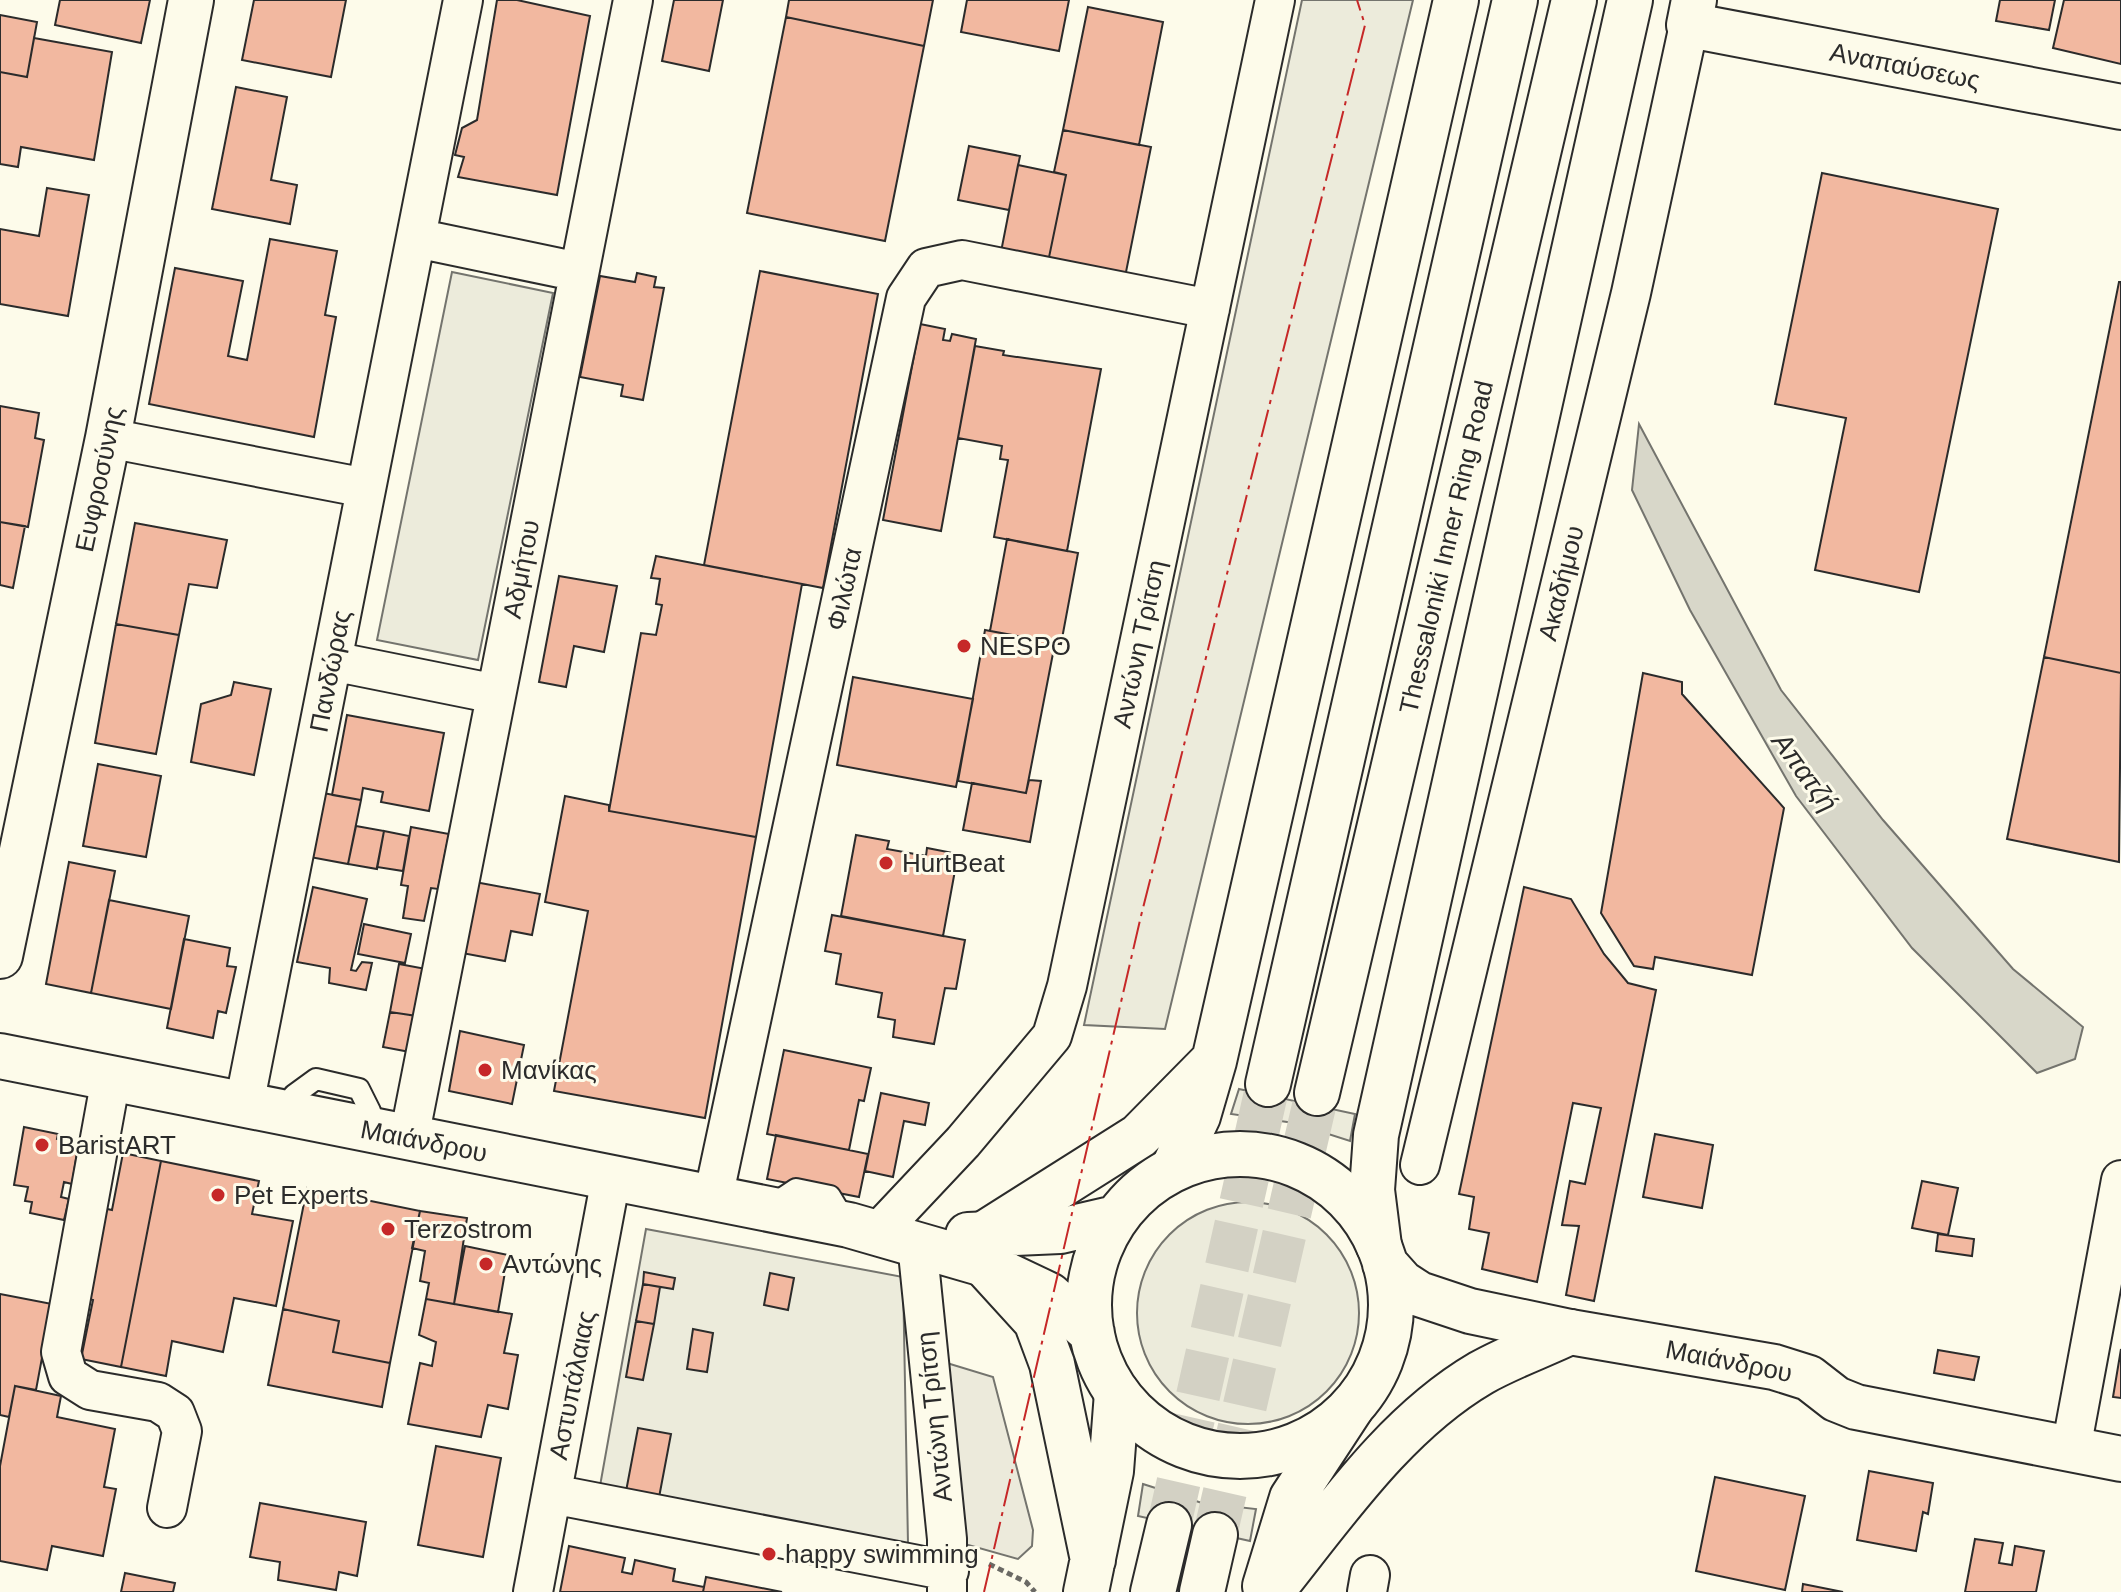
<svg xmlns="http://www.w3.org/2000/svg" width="2121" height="1592" font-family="Arial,sans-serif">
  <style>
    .green { fill: #ecebdb; stroke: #74746e; stroke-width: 2 }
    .parking { fill: #eceadb; stroke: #74746e; stroke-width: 2 }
    .water { fill: #d8d7c9; stroke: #74746e; stroke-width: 2 }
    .building { fill: #f2b8a0; stroke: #2b2b2b; stroke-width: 2 }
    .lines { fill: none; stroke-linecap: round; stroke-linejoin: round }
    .highway-tunnel { stroke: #d3d1c4; stroke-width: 44; stroke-dasharray: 44 22; stroke-linecap: butt }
    .lane-casing { stroke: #2b2b2b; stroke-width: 24 }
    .street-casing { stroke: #2b2b2b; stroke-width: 42 }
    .secondary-casing { stroke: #2b2b2b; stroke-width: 48 }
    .highway-casing { stroke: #2b2b2b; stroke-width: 48 }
    .path { stroke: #6a6964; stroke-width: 5; stroke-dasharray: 6 4; stroke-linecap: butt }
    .lane { stroke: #fdfbea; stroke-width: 20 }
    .street { stroke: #fdfbea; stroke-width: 38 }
    .secondary { stroke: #fdfbea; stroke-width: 44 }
    .highway { stroke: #fdfbea; stroke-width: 44 }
    .power { stroke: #c62828; stroke-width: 2; stroke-dasharray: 28 6 4 6; stroke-linecap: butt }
    .poi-dot { fill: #c62828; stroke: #fdfbea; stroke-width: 3 }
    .labels { text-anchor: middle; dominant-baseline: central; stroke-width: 6; stroke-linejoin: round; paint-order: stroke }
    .street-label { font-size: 26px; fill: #2b2b2b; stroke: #fdfbea }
    .poi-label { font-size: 26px; fill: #2b2b2b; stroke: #fdfbea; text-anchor: start }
    .water-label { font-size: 28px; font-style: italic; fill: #2b2b2b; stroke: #fdfbea }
  </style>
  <rect width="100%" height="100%" fill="#fdfbea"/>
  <!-- green -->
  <path class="green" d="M1302,0H1413L1165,1029L1084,1025Z
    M452,272L553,293L478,660L377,640Z
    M1239,1089L1355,1114L1350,1141L1294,1123L1231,1114Z
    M1137 1313a111 111 0 1 1 222 0a111 111 0 1 1-222 0Z
    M646,1229L903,1277L908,1544L600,1486Z
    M1143,1484L1202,1503L1256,1509L1250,1541L1138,1516Z"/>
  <!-- parking -->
  <path class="parking" d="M937,1360L993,1377L1033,1530L1032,1546L1018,1559L947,1539Z"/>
  <!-- water -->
  <path class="water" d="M1639,424L1781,690L1883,820L2013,969L2083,1027L2075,1059L2037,1073L1912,948L1796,796L1690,610L1632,490Z"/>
  <!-- building -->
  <path class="building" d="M60,0H150L141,43L55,25Z
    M254,0H346L331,77L242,60Z
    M497,0H517L590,16L557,195L458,177L464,157L455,155L462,128L477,120Z
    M674,0H723L709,71L662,61Z
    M789,0H933L924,46L786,17Z
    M967,0H1069L1059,51L961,32Z
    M2000,0H2055L2049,30L1996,21Z
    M2064,0H2121V64L2053,48Z
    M1088,7L1163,22L1139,145L1063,130Z
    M0,15L37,22L27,77L0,72Z
    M786,17L924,46L885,241L747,213Z
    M34,38L112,52L94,160L21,147L18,167L0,164V72L27,77Z
    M236,87L287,97L271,180L297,185L290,224L212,209Z
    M1063,130L1151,147L1124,282L1047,267L1066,175L1054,172Z
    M969,146L1020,156L1009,210L958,200Z
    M1018,165L1066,175L1047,267L1000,257Z
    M1822,173L1998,209L1919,592L1815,570L1846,418L1775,404Z
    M47,188L89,195L68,316L0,304V229L39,236Z
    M270,239L337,251L325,315L336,317L314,437L149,404L175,268L243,281L228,356L247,360Z
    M760,271L878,294L823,588L704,565Z
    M637,273L656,277L654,287L664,288L643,400L621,396L623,385L580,377L600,276L635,282Z
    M2119,282H2121V673L2044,657Z
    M920,324L945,329L943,340L950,341L952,334L976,339L941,531L883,520Z
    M975,346L1004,351L1003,355L1101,369L1067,551L994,537L1008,460L1000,459L1002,446L958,438Z
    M0,406L39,413L35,438L44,440L28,527L0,522Z
    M0,522L25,526L13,588L0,585Z
    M135,523L227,540L217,588L189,584L179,635L116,624Z
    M1007,539L1078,553L1061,644L990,631Z
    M656,556L802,584L756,837L609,811L641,633L656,635L662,605L656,604L660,579L651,578Z
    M559,576L617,586L604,652L574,646L566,687L539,682Z
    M116,624L179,635L156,754L95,743Z
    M985,630L1055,643L1026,793L958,781Z
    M2044,657L2121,673L2119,862L2007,839Z
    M1643,673L1682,682V694L1784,808L1752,975L1655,957L1653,969L1634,966L1601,913Z
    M853,677L973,699L956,787L837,765Z
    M234,682L271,689L254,775L191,762L201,704L231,695Z
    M347,715L444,733L429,811L381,802L383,792L363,788L361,800L332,795Z
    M98,764L161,776L146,857L83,846Z
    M1029,780L1041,781L1030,842L963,830L972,783L1026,793Z
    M323,793L361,800L348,864L310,857Z
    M565,796L609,805V811L756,837L705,1118L554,1091L588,911L545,902Z
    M356,826L384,831L377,869L348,864Z
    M411,827L449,834L438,889L431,888L424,921L403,918L408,886L401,885Z
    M384,831L409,836L403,871L377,867Z
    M856,835L889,841L887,849L926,856L927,848L958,854L943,936L841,916Z
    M69,862L115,871L91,993L46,984Z
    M475,882L540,894L532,935L511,931L505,961L462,953Z
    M313,887L367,899L351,970L356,971L362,962L372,963L366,990L329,983L330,968L297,962Z
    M1524,887L1571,899L1604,954L1628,983L1656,990L1594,1301L1566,1295L1579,1226L1562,1225L1570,1181L1585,1184L1601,1108L1573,1103L1537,1282L1482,1269L1489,1233L1469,1229L1474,1197L1459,1194Z
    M109,900L189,916L171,1009L91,993Z
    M832,915L965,940L956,989L945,988L934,1044L893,1037L895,1020L878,1017L882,993L836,984L841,954L825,951Z
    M364,924L411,934L405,963L358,954Z
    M184,939L230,948L227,966L236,967L226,1013L218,1011L213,1038L167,1028Z
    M399,964L426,969L417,1016L390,1012Z
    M390,1012L417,1016L410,1052L383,1047Z
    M460,1031L524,1045L512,1104L449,1091Z
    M784,1050L871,1068L864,1101L859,1100L849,1150L767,1134Z
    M881,1093L929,1103L925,1125L904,1121L893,1177L865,1171Z
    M24,1127L58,1134L57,1139L74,1142L72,1152L77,1153L72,1184L64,1182L61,1197L69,1199L64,1220L30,1213L32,1202L25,1201L28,1187L14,1185Z
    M1655,1134L1713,1145L1702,1208L1643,1197Z
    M776,1135L868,1154L859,1197L767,1179Z
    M123,1153L161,1161L121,1367L81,1359L93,1300L75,1296L93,1206L112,1210Z
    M161,1161L259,1181L252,1214L293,1221L276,1306L234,1298L223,1352L172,1341L166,1376L121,1367Z
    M1922,1181L1958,1188L1948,1235L1912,1228Z
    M307,1188L420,1211L390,1363L333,1352L339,1321L283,1309Z
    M420,1211L467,1218L454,1304L426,1299L429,1283L420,1281L425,1251L412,1248Z
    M1938,1234L1974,1239L1972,1256L1936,1251Z
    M465,1246L508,1255L498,1312L454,1304Z
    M644,1272L675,1278L673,1289L643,1284Z
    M770,1273L794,1278L788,1310L764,1305Z
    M643,1284L660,1287L654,1324L636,1321Z
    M0,1294L52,1304L36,1390L15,1386L9,1417L0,1415Z
    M426,1299L512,1314L504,1353L518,1355L508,1409L488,1405L481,1437L408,1424L420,1363L432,1366L436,1342L419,1335Z
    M283,1309L339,1321L333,1352L390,1363L382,1407L268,1385Z
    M636,1321L654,1324L643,1380L626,1377Z
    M693,1329L713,1333L707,1372L687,1369Z
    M2121,1349V1398L2113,1397Z
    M1938,1350L1979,1357L1974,1380L1934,1373Z
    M15,1386L61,1396L57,1417L115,1429L104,1487L116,1489L103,1556L52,1546L47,1570L0,1561V1466Z
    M638,1428L671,1434L657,1508L624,1502Z
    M436,1446L501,1458L483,1557L418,1545Z
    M1869,1471L1933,1483L1928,1514L1923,1512L1916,1551L1857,1540Z
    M1715,1477L1805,1496L1785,1590L1696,1571Z
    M260,1503L366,1522L357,1576L339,1572L336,1590L278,1580L280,1562L250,1557Z
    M1975,1539L2003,1543L1999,1563L2012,1565L2015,1546L2044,1551L2036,1592H1965Z
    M569,1546L625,1558L622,1572L632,1574L635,1560L675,1569L673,1581L704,1587L703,1592H560Z
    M125,1573L175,1583L173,1592H121Z
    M706,1577L782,1592H703Z
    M1803,1584L1843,1592H1802Z"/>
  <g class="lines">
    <!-- highway-tunnel -->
    <path class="highway-tunnel" d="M1169,1525L1268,1084
      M1215,1535L1317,1093"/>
    <!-- lane casing -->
    <g class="lane-casing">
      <path id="lane" d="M294,1095L316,1079L359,1089L370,1111
        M781,1199L796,1189L830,1196L839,1211"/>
    </g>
    <!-- street casing -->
    <g class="street-casing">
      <path id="street" d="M416,238L579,272
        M108,438L366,488
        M332,661L496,694
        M111,1078L61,1352L68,1376L90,1390L158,1402L175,1413L182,1431L167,1508
        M244,1105L463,0
        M409,1138L633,0
        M1420,1165L1631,293L1689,25
        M713,1198L906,298L926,268L962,260L1210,309
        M882,1228L963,1142L1052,1036L1067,986L1275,0
        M917,1243L947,1539V1592
        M2071,1449L2121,1180
        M552,1494L949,1571
        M533,1592L611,1178
        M1367,1592L1370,1575"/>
    </g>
    <!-- secondary casing -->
    <g class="secondary-casing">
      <path id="secondary" d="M1694,0L1689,25L2121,107
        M0,956L108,438L191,0
        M0,1056L849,1225L984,1264L1049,1295L1092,1333
        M1089 1305a151 151 0 1 1 302 0a151 151 0 1 1-302 0Z
        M968,1235L1060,1231L1116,1218
        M1385,1264L1402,1283L1419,1294L1470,1311L1570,1332L1774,1367L1809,1378L1836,1399L1856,1407L2121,1459"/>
    </g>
    <!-- highway casing -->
    <g class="highway-casing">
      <path id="highway" d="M1268,1084L1515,0
        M1317,1093L1574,0
        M1173,1169L1198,1116L1214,1061L1456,0
        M987,1232L1139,1136L1212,1062
        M1379,1246L1372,1190L1376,1135L1630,0
        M984,1264L1036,1321L1052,1364L1093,1560
        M1265,1586L1292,1498L1351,1408
        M1086,1592L1111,1471L1117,1393
        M1153,1592L1169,1525
        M1202,1592L1215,1535
        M1271,1592C1333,1515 1394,1424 1481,1373C1509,1357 1541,1346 1570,1332"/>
    </g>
    <!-- path -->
    <path class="path" d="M989,1564L1026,1582L1035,1592"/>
    <!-- lane -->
    <use href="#lane" class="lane"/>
    <!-- street -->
    <use href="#street" class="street"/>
    <!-- secondary -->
    <use href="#secondary" class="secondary"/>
    <!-- highway -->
    <use href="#highway" class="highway"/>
    <!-- power -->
    <path class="power" d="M984,1592L1141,916L1365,25L1357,0"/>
  </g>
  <!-- markers -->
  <g class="poi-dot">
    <circle cx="964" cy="646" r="8"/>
    <circle cx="886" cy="863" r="8"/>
    <circle cx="485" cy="1070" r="8"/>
    <circle cx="42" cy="1145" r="8"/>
    <circle cx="218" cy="1195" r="8"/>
    <circle cx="388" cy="1229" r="8"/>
    <circle cx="486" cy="1264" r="8"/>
    <circle cx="769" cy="1554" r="8"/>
  </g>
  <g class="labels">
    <!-- street labels -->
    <g class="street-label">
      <text transform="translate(1905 66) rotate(11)">Αναπαύσεως</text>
      <text transform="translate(99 479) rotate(-78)">Ευφροσύνης</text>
      <text transform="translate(1446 547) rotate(-77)">Thessaloniki Inner Ring Road</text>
      <text transform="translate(521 569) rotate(-79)">Αδμήτου</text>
      <text transform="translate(1561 583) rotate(-76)">Ακαδήμου</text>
      <text transform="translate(844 589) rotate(-78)">Φιλώτα</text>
      <text transform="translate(1139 644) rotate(-78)">Αντώνη Τρίτση</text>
      <text transform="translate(330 671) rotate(-79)">Πανδώρας</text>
      <text transform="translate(424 1141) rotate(11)">Μαιάνδρου</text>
      <text transform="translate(1729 1361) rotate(11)">Μαιάνδρου</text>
      <text transform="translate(572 1385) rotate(-79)">Αστυπάλαιας</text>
      <text transform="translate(934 1417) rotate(-96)">Αντώνη Τρίτση</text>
    </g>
    <!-- poi labels -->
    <g class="poi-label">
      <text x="980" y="646">NESPO</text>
      <text x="902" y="863">HurtBeat</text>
      <text x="501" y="1070">Μανίκας</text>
      <text x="58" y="1145">BaristART</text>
      <text x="234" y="1195">Pet Experts</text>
      <text x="404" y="1229">Terzostrom</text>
      <text x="502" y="1264">Αντώνης</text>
      <text x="785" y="1554">happy swimming</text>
    </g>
    <!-- water labels -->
    <g class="water-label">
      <text transform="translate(1805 772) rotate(54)">Απατζή</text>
    </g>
  </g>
</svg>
